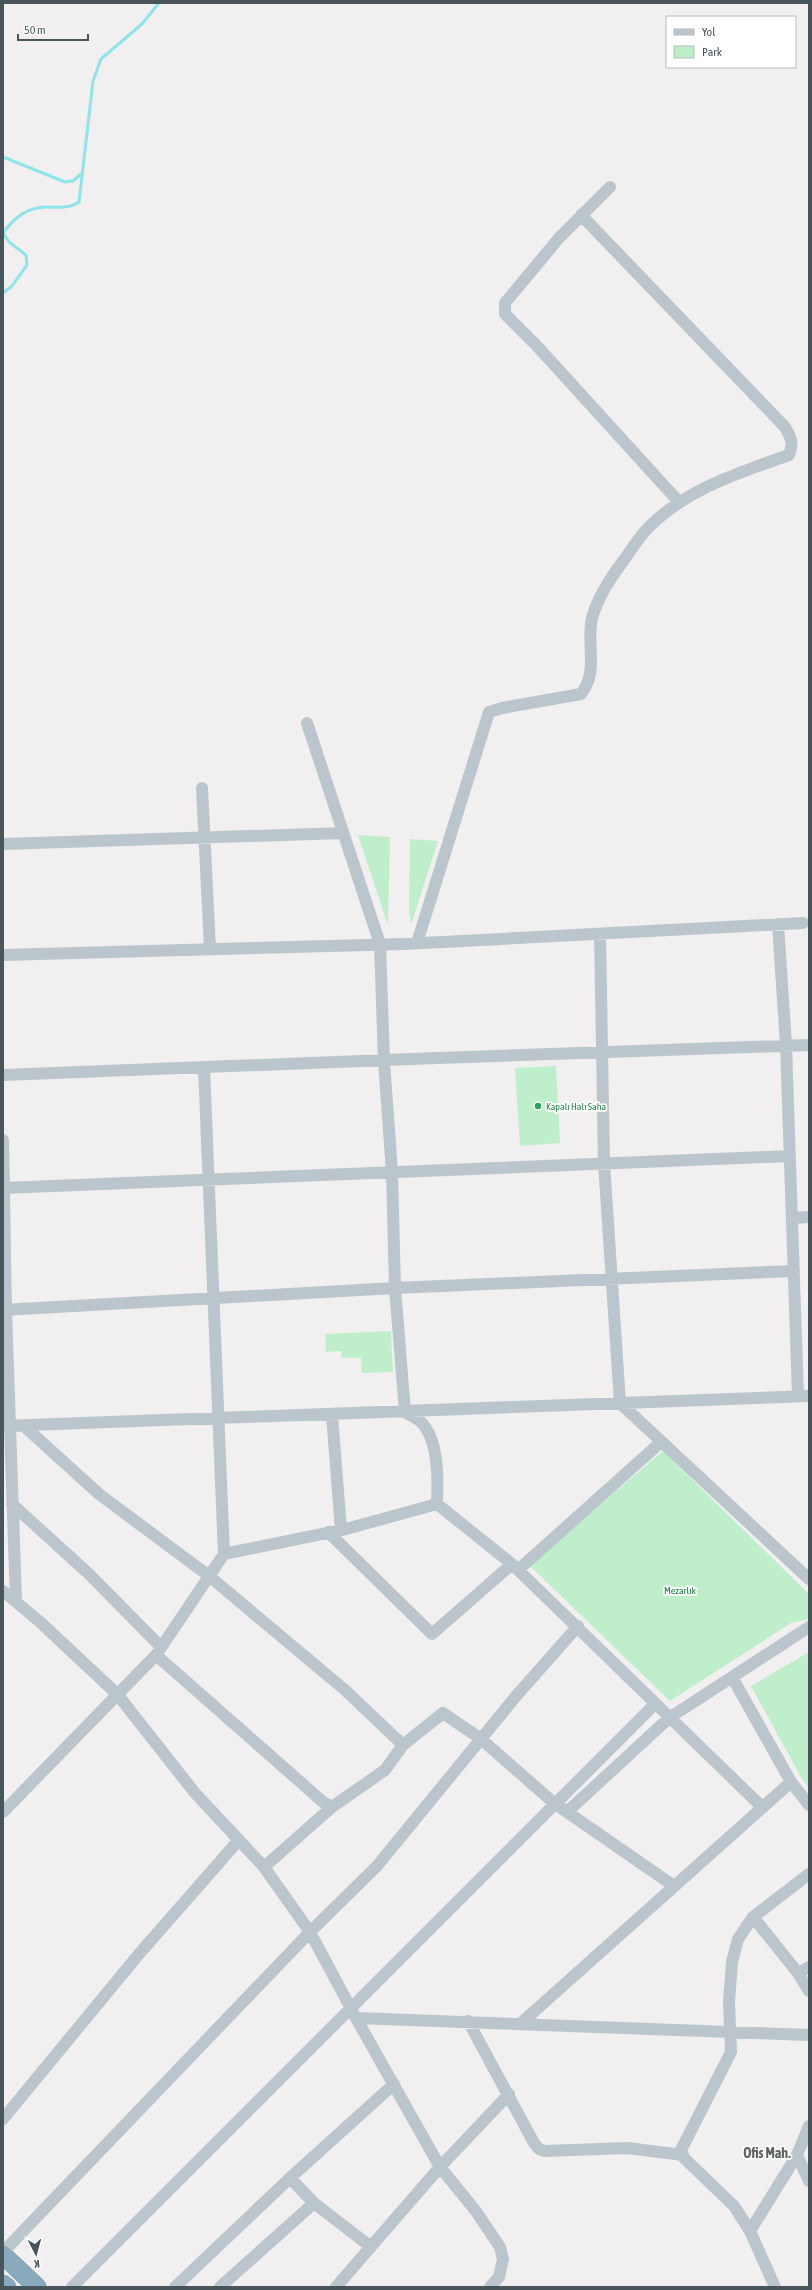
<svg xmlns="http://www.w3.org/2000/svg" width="812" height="2290" font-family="'Asap Condensed',sans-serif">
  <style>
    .green { fill: #bfeeca }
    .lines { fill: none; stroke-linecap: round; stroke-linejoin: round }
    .stream { stroke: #8ee5e9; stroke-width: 3 }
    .highway-casing { stroke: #7495a8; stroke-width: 19 }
    .minor { stroke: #bbc6cc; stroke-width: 12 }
    .highway { stroke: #88aabc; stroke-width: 18 }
    .leisure-dot { fill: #2e9e5b; stroke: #fff; stroke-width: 1.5 }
    .labels { text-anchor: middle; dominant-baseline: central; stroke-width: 3.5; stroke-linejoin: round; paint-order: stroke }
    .leisure-label { font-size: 10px; fill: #27864d; stroke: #fff; text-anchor: start }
    .park-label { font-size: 10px; fill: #1a7c3b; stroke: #fff }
    .district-label { font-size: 14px; font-weight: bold; fill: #5c6164; stroke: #fff }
  </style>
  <rect width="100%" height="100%" fill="#f2eff0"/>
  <!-- green -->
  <path class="green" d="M358,835L390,837L388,925Z
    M410,839L438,841L411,925L409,910Z
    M556,1066L560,1143L520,1146L515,1068Z
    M391,1331L393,1372L362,1373L361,1358H342L341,1351L326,1352L325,1334Z
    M663,1451L809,1594V1619L791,1623L670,1701L529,1565Z
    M809,1652V1788L802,1779L751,1686Z"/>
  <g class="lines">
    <!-- stream -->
    <path class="stream" d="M3,157L65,182L73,181L81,174
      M3,293L12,286L27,265L26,255L9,242L3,233C14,218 27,207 47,207C58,207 69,209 79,202L93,81L101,59L142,24L159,3"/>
    <!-- highway casing -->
    <g class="highway-casing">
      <path id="highway" d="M3,2255L37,2287
        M3,2284L7,2287"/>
    </g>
    <!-- minor -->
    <path class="minor" d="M610,187L559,238L505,303V314L537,346L679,502
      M307,723L380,944L384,1061L392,1172L395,1288L405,1412C410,1415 417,1418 421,1422C439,1440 438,1480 437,1504
      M202,788L210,949
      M3,844L343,833
      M778,924L786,1045L798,1396
      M600,934L604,1163L620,1403L809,1579
      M417,943L489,712L502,708L581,694C599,672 586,643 592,618C598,596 611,577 624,560C632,549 639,537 648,528C686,489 739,473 789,455C794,443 791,438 785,427L581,215
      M3,955L404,944L803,923
      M204,1067L224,1554
      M3,1075C272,1065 540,1053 809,1045
      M3,1140L6,1310L16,1601
      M3,1188L790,1156
      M792,1218L809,1217
      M3,1310L395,1288L794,1271
      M332,1415L341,1530
      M3,1426L809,1396
      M24,1426L99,1494L209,1576L345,1690L403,1745
      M12,1504L89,1574L161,1647
      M328,1532L432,1634L512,1564
      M518,1570L661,1442
      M3,1591L40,1622L117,1694L195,1793L264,1867L310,1932L356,2018L440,2167L475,2210L500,2247L503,2259L499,2277L490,2287
      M156,1655L323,1802L332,1807
      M732,1677L791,1782L809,1805
      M3,1812L156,1655L224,1554L346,1529L437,1504L512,1564L762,1807
      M567,1812L669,1718L809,1627
      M264,1867L332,1807L385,1770L403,1745L443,1713L481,1739L554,1803L674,1886
      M753,1917L798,1973L809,1991
      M798,1973L809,1967
      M356,2018L809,2035
      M468,2021L534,2143L539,2149L545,2151L627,2148L683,2155
      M520,2024L791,1782
      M3,2119L139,1954L238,1841
      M797,2155L809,2181
      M290,2178L314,2203L371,2247
      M750,2231L797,2155L809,2126
      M3,2252L310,1932L377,1866L517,1695L578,1626
      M72,2287L655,1704
      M175,2287L290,2178L394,2084
      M220,2287L314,2203
      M336,2287L440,2167L509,2094
      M775,2287L750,2231L734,2206L684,2158L681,2150L731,2052L729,2003L732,1962L738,1939L753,1917L809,1874"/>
    <!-- highway -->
    <use href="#highway" class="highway"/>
  </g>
  <!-- markers -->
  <circle class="leisure-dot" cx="538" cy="1106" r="4"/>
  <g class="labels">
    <!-- leisure labels -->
    <g class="leisure-label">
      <text x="546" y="1106">Kapalı Halı Saha</text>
    </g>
    <!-- park labels -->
    <g class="park-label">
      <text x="680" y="1590">Mezarlık</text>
    </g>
    <!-- district labels -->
    <g class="district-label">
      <text x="767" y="2153">Ofis Mah.</text>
    </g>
  </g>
  <!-- border -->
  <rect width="812" height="2290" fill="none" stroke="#48565c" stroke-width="8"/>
  <!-- legend -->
  <rect x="666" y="16" width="130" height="52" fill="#ffffff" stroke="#b6bbbe"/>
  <rect x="674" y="29" width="20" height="6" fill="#bbc6cc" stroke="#b6bbbe"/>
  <text x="702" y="36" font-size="12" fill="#48565c">Yol</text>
  <rect x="674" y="46" width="20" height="12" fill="#bfeeca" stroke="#b6bbbe"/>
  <text x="702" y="56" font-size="12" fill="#48565c">Park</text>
  <!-- north arrow -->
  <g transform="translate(36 2254) rotate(174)" stroke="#ffffff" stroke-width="3" paint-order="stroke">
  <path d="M0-3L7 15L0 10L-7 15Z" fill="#48565c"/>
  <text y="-6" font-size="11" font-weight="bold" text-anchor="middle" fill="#48565c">K</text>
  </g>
  <!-- scale -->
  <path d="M18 34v6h70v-6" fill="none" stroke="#48565c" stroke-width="2"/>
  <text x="24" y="34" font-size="12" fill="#48565c" stroke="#ffffff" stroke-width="3" paint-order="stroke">50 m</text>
</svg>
